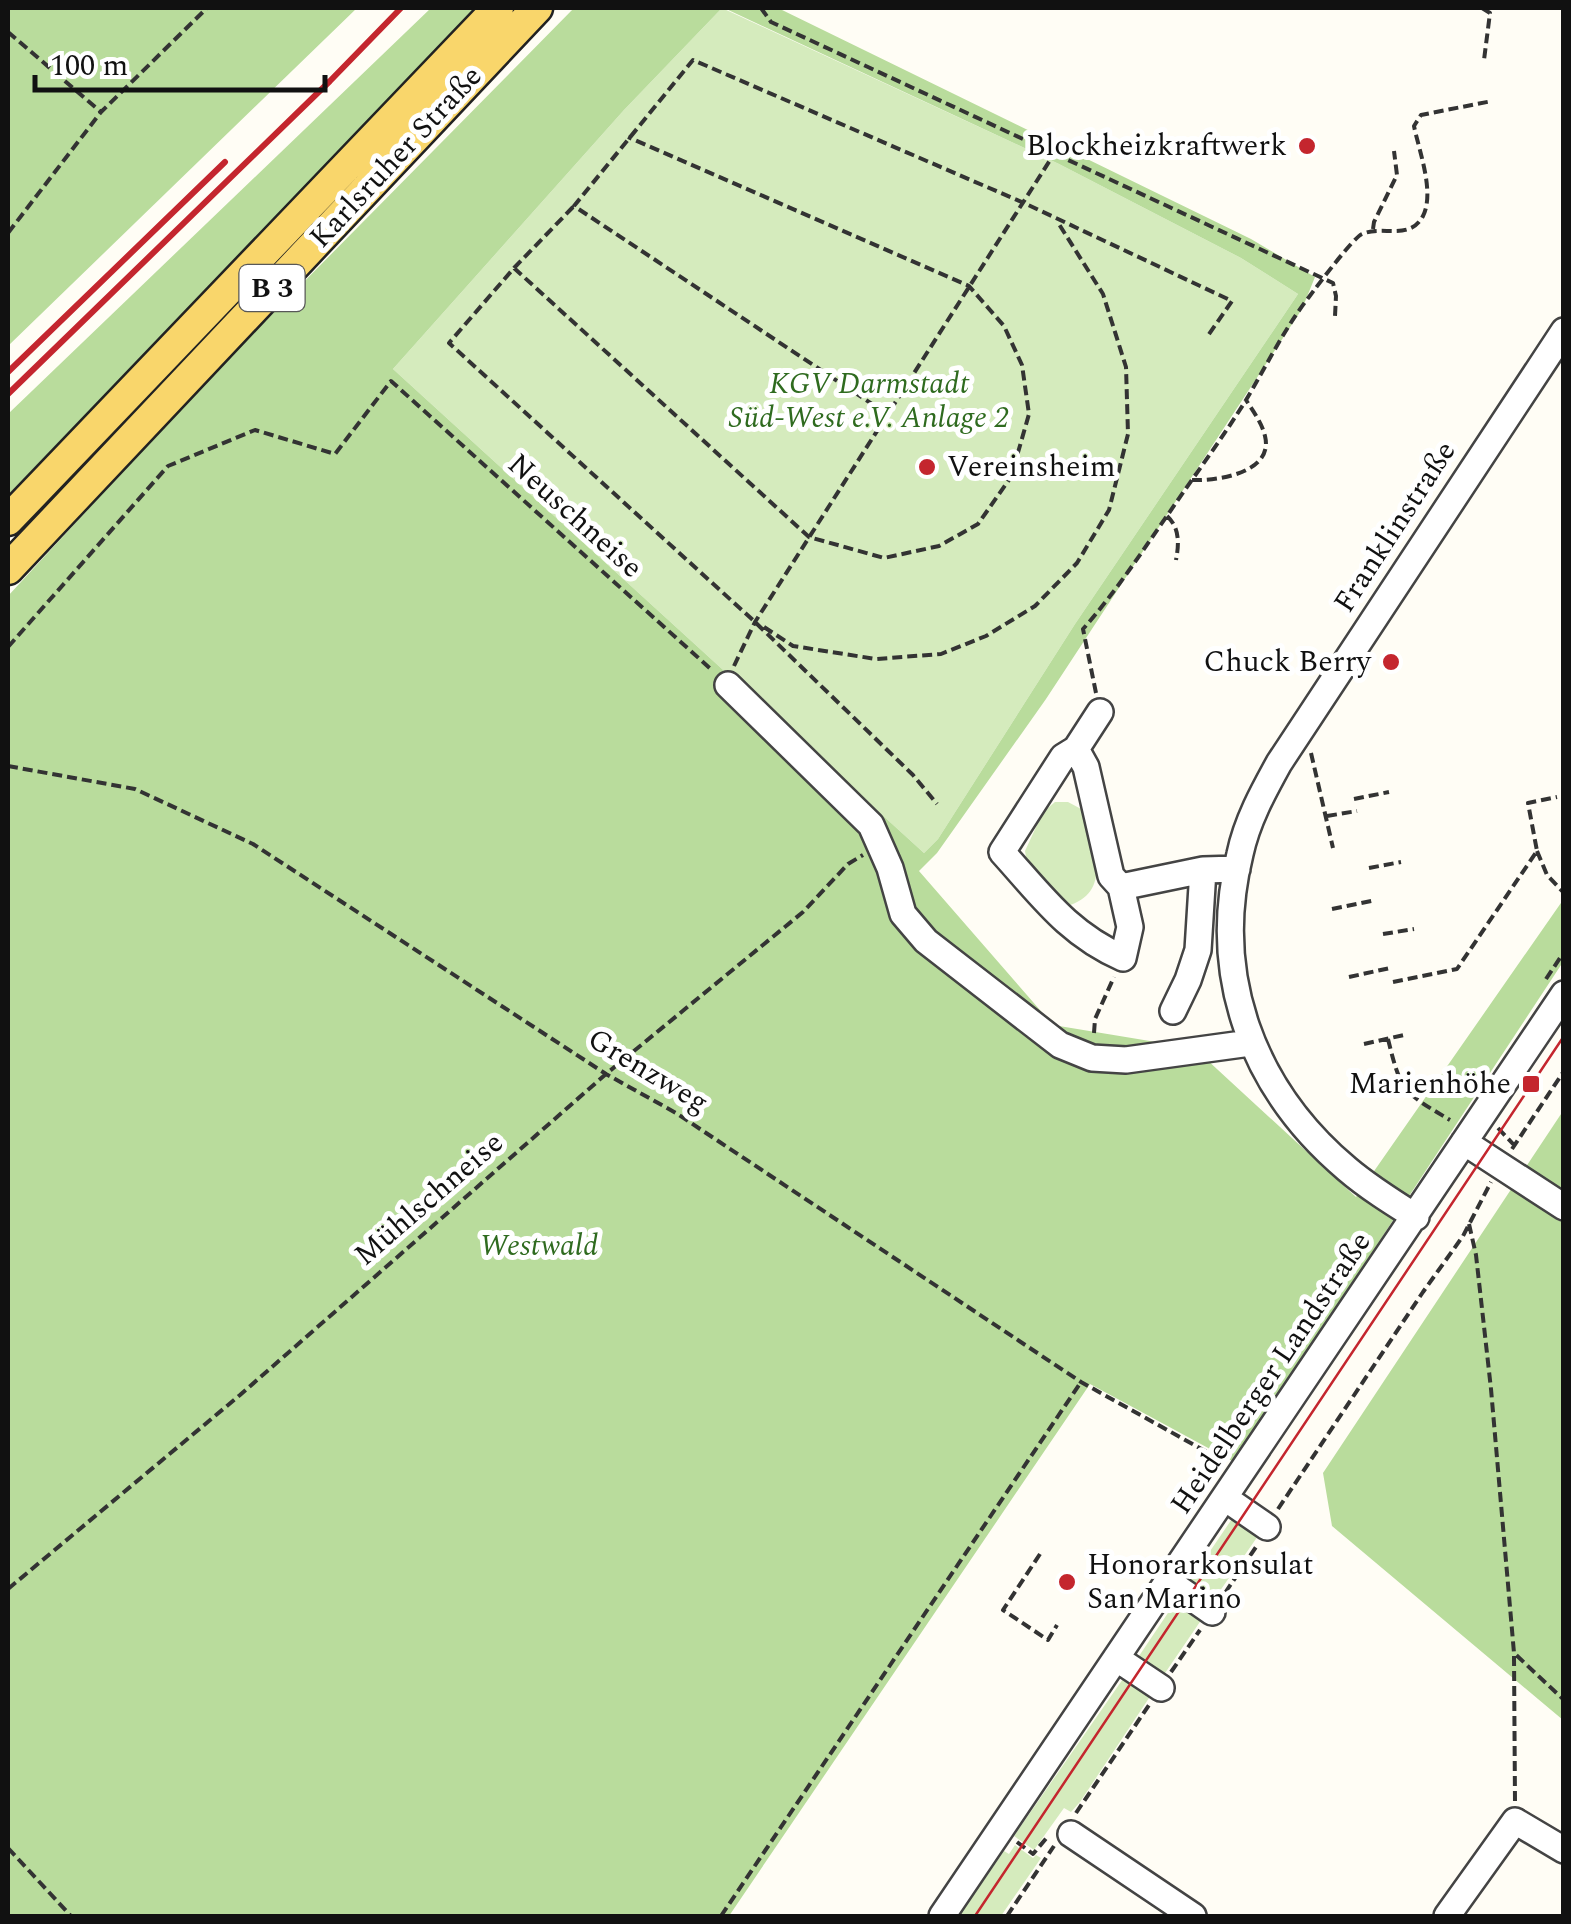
<svg xmlns="http://www.w3.org/2000/svg" width="1571" height="1924" font-family="Spectral,serif">
  <style>
    .green { fill: #d5ebbd }
    .forest { fill: #b9dc9c }
    .lines { fill: none; stroke-linecap: round; stroke-linejoin: round }
    .minor-casing { stroke: #444; stroke-width: 30 }
    .major-casing { stroke: #222; stroke-width: 35 }
    .path { stroke: #333; stroke-width: 4; stroke-dasharray: 10 5; stroke-linecap: butt }
    .minor { stroke: #fff; stroke-width: 25 }
    .major { stroke: #f9d66b; stroke-width: 30 }
    .tram { stroke: #c4262e; stroke-width: 2.5 }
    .rail { stroke: #c4262e; stroke-width: 6 }
    .poi-dot { fill: #c4262e; stroke: #fff; stroke-width: 4 }
    .labels { text-anchor: middle; dominant-baseline: central; stroke-width: 10; stroke-linejoin: round; paint-order: stroke }
    .shield { fill: #fff; stroke: #585858; stroke-width: 2.5 }
    .shield-label { font-size: 28px; font-weight: bold; fill: #111 }
    .poi-label { font-size: 30px; fill: #111; stroke: #fff; text-anchor: end }
    .street-label { font-size: 30px; fill: #111; stroke: #fff }
    .park-label { font-size: 30px; font-style: italic; fill: #2f6b1f; stroke: #fff }
  </style>
  <rect width="100%" height="100%" fill="#fffdf5"/>
  <!-- green -->
  <path class="green" d="M722,8L1059,164L1241,258L1298,294L1075,624L938,839L924,853L393,369L624,110Z
    M1055,802H1068L1083,810C1092,845 1115,892 1067,906L1027,863L1025,851L1043,812Z
    M1236,1513L1260,1533L1213,1601L1187,1585Z
    M1180,1595L1206,1613L1163,1676L1137,1659Z
    M1125,1676L1151,1695L1080,1802L1071,1812L1064,1808L1034,1850L1014,1836Z
    M1015,1845L1033,1858L1036,1855L1041,1858L1001,1916H959L1004,1851L1009,1854Z"/>
  <!-- forest -->
  <path class="forest" d="M8,8H357L8,346Z
    M431,8H476L8,495V414Z
    M574,8H722L624,110L393,369L924,853L938,839L1075,624L1298,294L1241,258L1059,164L724,8H778L1251,239L1315,277L1302,309L1046,699L937,853L919,871L1053,1025L1168,1044L1205,1058L1356,1197L1563,900V962L1234,1462L1090,1384L729,1916H8V596L212,375Z
    M1563,1111V1720L1332,1526L1323,1473Z"/>
  <g class="lines">
    <!-- minor casing -->
    <g class="minor-casing">
      <path id="minor" d="M728,685L871,825L890,868L903,914L926,941L1060,1045L1092,1058L1126,1060L1250,1043
        M1100,712L1076,749L1063,757L1002,852C1041,895 1068,934 1123,958L1130,927L1121,887L1203,870L1237,869
        M1076,749L1086,767L1111,876L1121,887
        M1173,1011L1188,980L1198,950L1203,870
        M1464,1142L1564,1207
        M1416,1217C1392,1202 1368,1187 1347,1169C1252,1089 1210,975 1240,854C1247,821 1263,792 1279,763L1564,331
        M1225,1498L1267,1527
        M1169,1582L1212,1612
        M1116,1658L1161,1688
        M1071,1834L1193,1916
        M942,1916L1564,994
        M1447,1916L1515,1821L1564,1850"/>
    </g>
    <!-- major casing -->
    <g class="major-casing">
      <path id="major" d="M8,520L498,8
        M8,569L537,8"/>
    </g>
    <!-- path -->
    <path class="path" d="M761,8L771,22L1333,283L1336,296L1335,316
      M1482,8L1490,13L1484,60
      M8,32L101,112
      M573,207L514,268L449,343L755,622L913,775L937,804
      M1373,229L1374,222L1397,175L1394,151
      M8,233L101,112L207,8
      M514,268L809,537L884,558L939,546L978,524L1011,477L1029,414L1022,365L1004,326L969,286L628,137
      M887,414L574,206L693,60L1024,203L1232,301L1207,337
      M1192,480C1217,481 1274,473 1265,436C1262,423 1253,411 1246,400
      M1167,516C1180,528 1179,544 1176,560
      M764,627L793,646L876,659L941,654L986,636L1035,606L1077,563L1109,510L1128,434L1126,367L1103,294L1057,221
      M8,647L168,466L255,430L335,454L391,381L713,671
      M734,666L755,622L1054,154
      M1096,693L1083,629C1115,593 1141,553 1169,513C1194,476 1222,439 1246,400C1267,365 1284,329 1309,297C1318,285 1353,238 1362,234C1382,225 1410,241 1423,216C1435,192 1419,151 1414,126L1421,115L1492,101
      M1311,753L1333,848
      M8,766L135,789L253,844L606,1074L676,1113L1081,1382L1223,1461
      M1354,799L1389,792
      M1327,816L1357,811
      M1537,851L1547,875L1564,893
      M1369,868L1401,862
      M1332,909L1376,900
      M1383,934L1414,929
      M1349,977L1390,968
      M1546,979L1564,952
      M1393,982L1457,969L1537,851L1528,803L1557,797
      M1094,1033L1095,1019L1114,977
      M1388,1039C1401,1092 1403,1092 1450,1120
      M1364,1044L1404,1035
      M1498,1128L1514,1145
      M1512,1149L1564,1071
      M1469,1224L1476,1255L1491,1389L1514,1653L1564,1700
      M1278,1509L1423,1292L1463,1236L1491,1182
      M1040,1554L1003,1610L1048,1640L1057,1625
      M8,1589L240,1395L606,1074L803,912L848,864L863,855
      M1225,1593L1256,1547
      M1514,1656L1515,1802
      M1171,1672L1200,1630
      M1076,1813L1149,1705
      M1017,1842L1033,1854L1049,1835
      M8,1848L71,1916
      M721,1916L1081,1382
      M1007,1916L1054,1846"/>
    <!-- minor -->
    <use href="#minor" class="minor"/>
    <!-- major -->
    <use href="#major" class="major"/>
    <!-- tram -->
    <path class="tram" d="M975,1916L1564,1036"/>
    <!-- rail -->
    <path class="rail" d="M8,372L225,162
      M8,394L330,81L401,8"/>
  </g>
  <!-- markers -->
  <g class="poi-dot">
    <circle cx="1307" cy="146" r="10"/>
    <circle cx="927" cy="467" r="10"/>
    <circle cx="1391" cy="662" r="10"/>
    <rect x="1521" y="1074" width="20" height="20" rx="5"/>
    <circle cx="1067" cy="1582" r="10"/>
  </g>
  <g class="labels">
    <!-- shield labels -->
    <rect class="shield" x="239.5" y="265" width="65" height="46" rx="8"/>
    <g class="shield-label">
      <text x="272" y="288">B 3</text>
    </g>
    <!-- poi labels -->
    <g class="poi-label">
      <text x="1287" y="146">Blockheizkraftwerk</text>
      <text x="947" y="467" text-anchor="start">Vereinsheim</text>
      <text x="1371" y="662">Chuck Berry</text>
      <text x="1511" y="1084">Marienhöhe</text>
      <text x="1087" y="1565" text-anchor="start">Honorarkonsulat<tspan x="1087" dy="34">San Marino</tspan></text>
    </g>
    <!-- street labels -->
    <g class="street-label">
      <text transform="translate(396 157) rotate(-47)">Karlsruher Straße</text>
      <text transform="translate(575 516) rotate(42)">Neuschneise</text>
      <text transform="translate(1395 527) rotate(-57)">Franklinstraße</text>
      <text transform="translate(648 1071) rotate(31)">Grenzweg</text>
      <text transform="translate(429 1199) rotate(-41)">Mühlschneise</text>
      <text transform="translate(1271 1373) rotate(-56)">Heidelberger Landstraße</text>
    </g>
    <!-- park labels -->
    <g class="park-label">
      <text x="869" y="384">KGV Darmstadt<tspan x="869" dy="34">Süd-West e.V. Anlage 2</tspan></text>
      <text x="539" y="1246">Westwald</text>
    </g>
  </g>
  <!-- border -->
  <rect width="1571" height="1924" fill="none" stroke="#111111" stroke-width="20"/>
  <!-- scale -->
  <path d="M35 75v15h290v-15" fill="none" stroke="#111111" stroke-width="5"/>
  <text x="50" y="75" font-size="30" fill="#111111" stroke="#ffffff" stroke-width="8" paint-order="stroke">100 m</text>
</svg>
